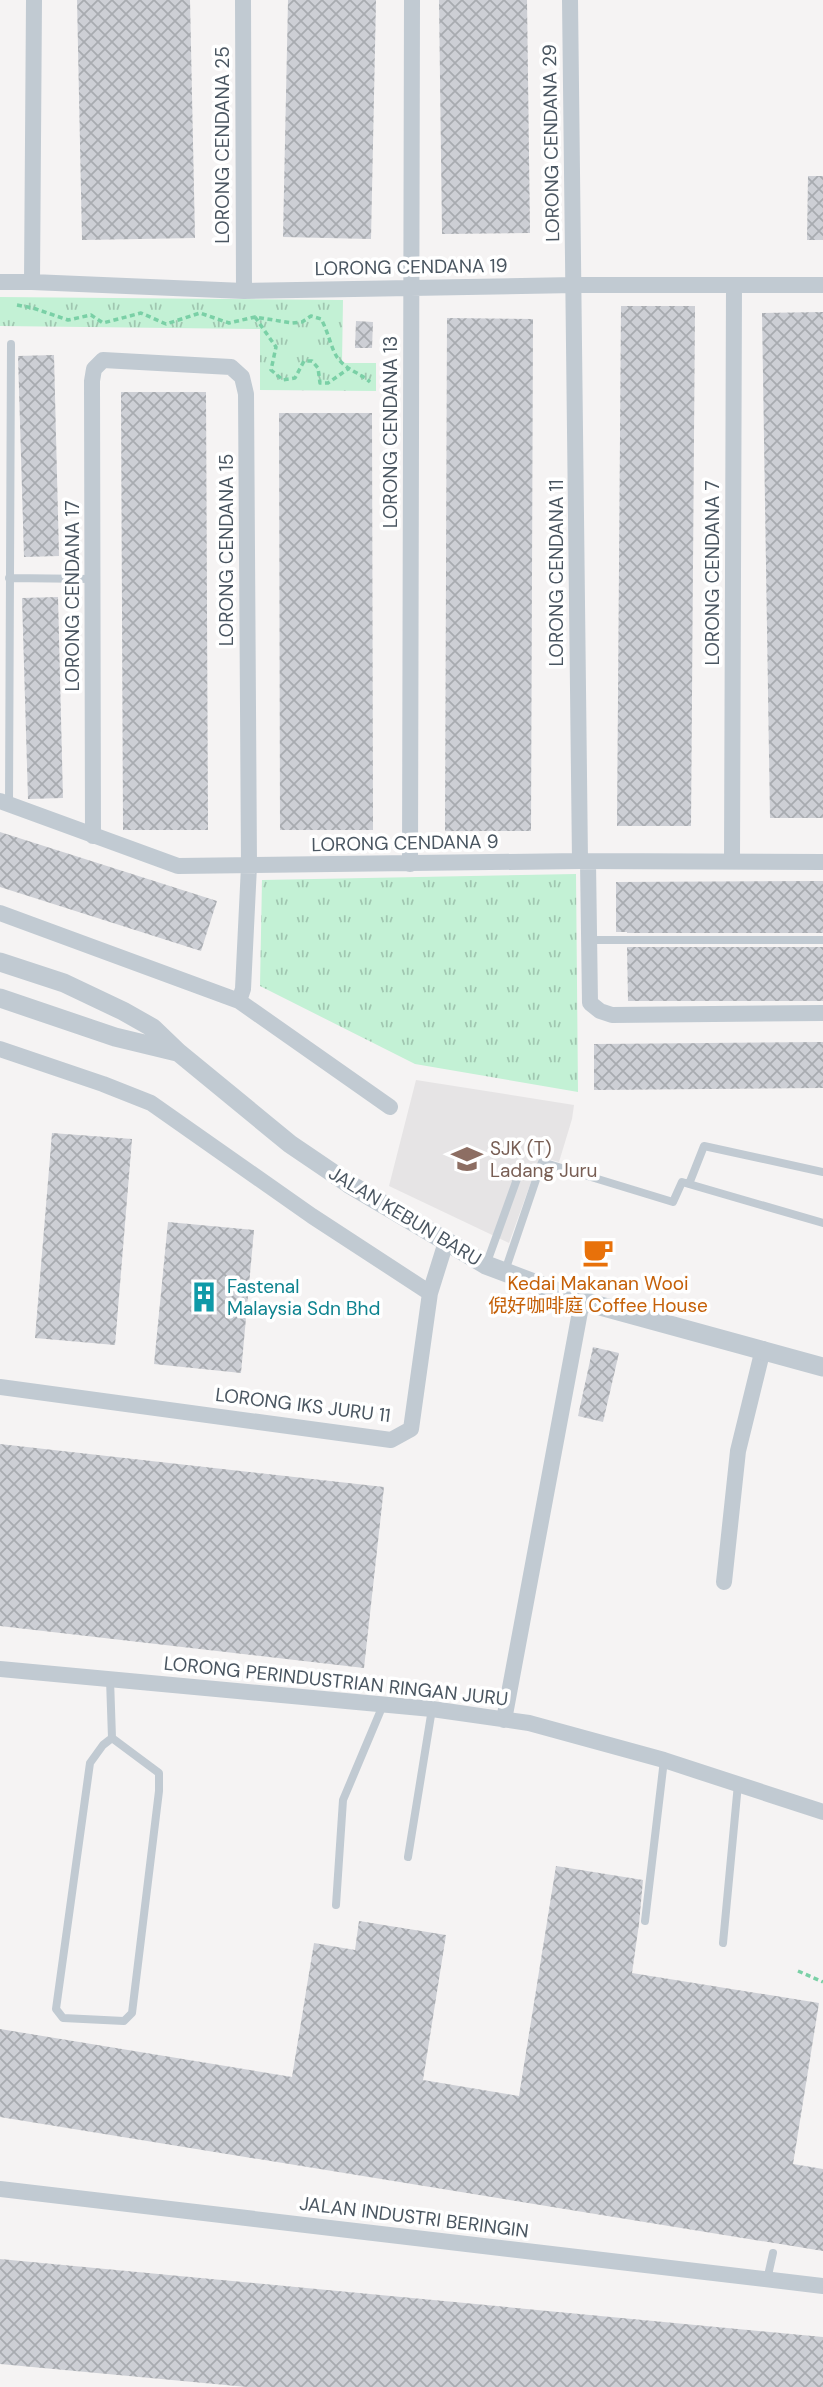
<svg xmlns="http://www.w3.org/2000/svg" width="823" height="2387" font-family="'DM Sans','Noto Sans SC',sans-serif">
  <style>
    .education { fill: #e6e4e5 }
    .park { fill: url(#park-tufts) }
    .building { fill: url(#building-cross-hatch) }
    .lines { fill: none; stroke-linecap: round; stroke-linejoin: round }
    .path { stroke: #7ad0a6; stroke-width: 3.5; stroke-dasharray: 5 3.5; stroke-linecap: butt }
    .service { stroke: #c1cad2; stroke-width: 8 }
    .minor { stroke: #c1cad2; stroke-width: 16 }
    .tertiary { stroke: #c1cad2; stroke-width: 19 }
    .labels { text-anchor: middle; dominant-baseline: central; stroke-width: 7; stroke-linejoin: round; paint-order: stroke }
    .street-label { font-size: 19px; fill: #4a5661; stroke: #fff }
    .education-label { font-size: 19px; fill: #785e54; stroke: #fff; text-anchor: start }
    .food-label { font-size: 19px; fill: #c56008; stroke: #fff }
    .culture-label { font-size: 19px; fill: #0d838f; stroke: #fff; text-anchor: start }
  </style>
  <defs>
    <pattern id="park-tufts" width="24" height="20" patternUnits="userSpaceOnUse" patternTransform="scale(1.75)"><rect width="24" height="20" fill="#c3f1d5"/><path d="M3 7l-1-3M5 7V3M7 7l1-3M15 17l-1-3M17 17v-4M19 17l1-3" fill="none" stroke="#a0c6b0"/></pattern>
    <pattern id="building-cross-hatch" width="8" height="8" patternUnits="userSpaceOnUse" patternTransform="scale(1.75)"><rect width="8" height="8" fill="#cdcfd5"/><path d="M0 0l8 8M0 8l8-8" fill="none" stroke="#a8abb0"/></pattern>
  </defs>
  <rect width="100%" height="100%" fill="#f5f3f3"/>
  <!-- education -->
  <path class="education" d="M416,1080L574,1105L572,1119L559,1162L540,1157L509,1243L389,1186Z"/>
  <!-- park -->
  <path class="park" d="M0,297L343,300L342,363H376V391L260,390V329L0,326Z
    M576,874L578,1092L415,1064L260,986L262,880Z"/>
  <!-- building -->
  <path class="building" d="M77,0H190L195,238L82,240Z
    M288,0H376L371,239L283,237Z
    M439,0H527L530,233L442,234Z
    M808,176H823V240H807Z
    M621,306H695L691,826H617Z
    M823,312V818H770L762,313Z
    M447,318L533,319L531,831H445Z
    M356,321L373,322L372,348H355Z
    M54,355L59,556L24,557L18,356Z
    M121,392H206L208,830H123Z
    M279,413H372L373,830H280Z
    M58,597L63,798L28,799L22,598Z
    M0,832L217,901L201,951L0,887Z
    M823,881V933H627V932H616V882Z
    M627,947H823V1001H628Z
    M823,1042V1088L594,1090V1044Z
    M52,1133L132,1139L115,1345L35,1338Z
    M168,1222L254,1230L241,1373L154,1364Z
    M593,1347L619,1353L603,1422L578,1416Z
    M0,1444L384,1487L364,1668L0,1626Z
    M556,1866L643,1880L639,1924L632,1973L819,2003L793,2164L823,2169V2251L0,2117V2029L292,2077L314,1943L355,1950L359,1921L446,1935L423,2080L519,2096Z
    M0,2259L823,2337V2387H247L0,2364Z"/>
  <g class="lines">
    <!-- path -->
    <path class="path" d="M17,305L33,308L68,320L91,315L103,323L141,313L166,324L200,313L229,323L255,317L292,323L302,322L311,316L321,319C328,331 331,348 337,357C347,371 359,372 370,382
      M255,317L276,347L271,370L283,380L295,378L304,361H312L318,368L320,383H328L348,369
      M798,1971L823,1982"/>
    <!-- service -->
    <path class="service" d="M9,578L93,579
      M9,804L11,344
      M589,940H823
      M689,1184L704,1146L823,1172
      M486,1265L521,1168
      M505,1271L542,1162L673,1202L682,1182L823,1223
      M110,1679L112,1738
      M112,1738L159,1773V1791L132,2013L124,2021L63,2018L56,2009L90,1763L103,1745Z
      M408,1857L432,1709
      M336,1905L343,1800L383,1705
      M645,1921L664,1760
      M723,1943L738,1784
      M767,2280L773,2253"/>
    <!-- minor -->
    <path class="minor" d="M243,0L244,291
      M570,0L580,861
      M0,282H32L244,291L575,285H823
      M32,282L34,0
      M0,801L178,866L580,861L823,862
      M93,836L92,381L94,369L103,360L231,367L242,377L246,394L249,866L243,989L239,1001
      M732,860L734,285
      M588,862L590,1003L600,1011L612,1015L823,1013
      M410,864L412,0
      M0,913L239,1001L390,1107
      M0,1049L103,1084L151,1103L312,1216L430,1293
      M0,1387L391,1440L411,1429L430,1293L446,1242
      M724,1582L738,1451L763,1349
      M0,1669L432,1709L529,1723L664,1760L823,1812
      M504,1720L582,1301
      M0,2189L823,2286"/>
    <!-- tertiary -->
    <path class="tertiary" d="M0,962L64,983L123,1011L153,1028L178,1052L290,1144L349,1184L486,1265L582,1301L823,1367
      M0,998L115,1037L177,1052"/>
  </g>
  <!-- icons -->
  <defs>
    <g id="school-bare" transform="scale(2.415)"><path d="M0-5L7-2L0 1L-7-2ZM-4 1L0 2.5L4 1V4Q0 6-4 4Z" fill="#8d6e63" stroke="#fff" stroke-width="2.5" paint-order="stroke"/></g>
    <g id="cafe-bare" transform="scale(2.415)"><path d="M-5.5-4.5H6V0H3Q3 3.5 0 3.5H-2.5Q-5.5 3.5-5.5 0ZM3-3.2v2h1.7v-2ZM-6 4.5H4V6H-6Z" fill="#e8710a" stroke="#fff" stroke-width="2.5" paint-order="stroke"/></g>
    <g id="building-bare" transform="scale(2.415)"><path d="M-4-6H4V6H1V3H-1V6H-4ZM-2.5-4.3h1.7v1.8h-1.7ZM.8-4.3h1.7v1.8H.8ZM-2.5-1h1.7V.8h-1.7ZM.8-1h1.7V.8H.8Z" fill="#0f9aa8" stroke="#fff" stroke-width="2.5" paint-order="stroke"/></g>
  </defs>
  <g fill-rule="evenodd">
    <use href="#school-bare" x="467" y="1159"/>
    <use href="#cafe-bare" x="598" y="1252"/>
    <use href="#building-bare" x="204" y="1297"/>
  </g>
  <g class="labels">
    <!-- street labels -->
    <g class="street-label">
      <text transform="translate(551 143) rotate(-91)">LORONG CENDANA 29</text>
      <text transform="translate(222 145) rotate(-90)">LORONG CENDANA 25</text>
      <text transform="translate(411 267) rotate(-1)">LORONG CENDANA 19</text>
      <text transform="translate(390 432) rotate(-90)">LORONG CENDANA 13</text>
      <text transform="translate(226 550) rotate(-90)">LORONG CENDANA 15</text>
      <text transform="translate(556 573) rotate(-90)">LORONG CENDANA 11</text>
      <text transform="translate(712 573) rotate(-90)">LORONG CENDANA 7</text>
      <text transform="translate(72 596) rotate(-90)">LORONG CENDANA 17</text>
      <text transform="translate(405 843) rotate(-1)">LORONG CENDANA 9</text>
      <text transform="translate(405 1216) rotate(31)">JALAN KEBUN BARU</text>
      <text transform="translate(303 1405) rotate(7)">LORONG IKS JURU 11</text>
      <text transform="translate(336 1681) rotate(6)">LORONG PERINDUSTRIAN RINGAN JURU</text>
      <text transform="translate(414 2217) rotate(7)">JALAN INDUSTRI BERINGIN</text>
    </g>
    <!-- education labels -->
    <g class="education-label">
      <text x="490" y="1148">SJK (T)<tspan x="490" dy="22">Ladang Juru</tspan></text>
    </g>
    <!-- food labels -->
    <g class="food-label">
      <text x="598" y="1283">Kedai Makanan Wooi<tspan x="598" dy="22">倪好咖啡庭 Coffee House</tspan></text>
    </g>
    <!-- culture labels -->
    <g class="culture-label">
      <text x="227" y="1286">Fastenal<tspan x="227" dy="22">Malaysia Sdn Bhd</tspan></text>
    </g>
  </g>
</svg>
